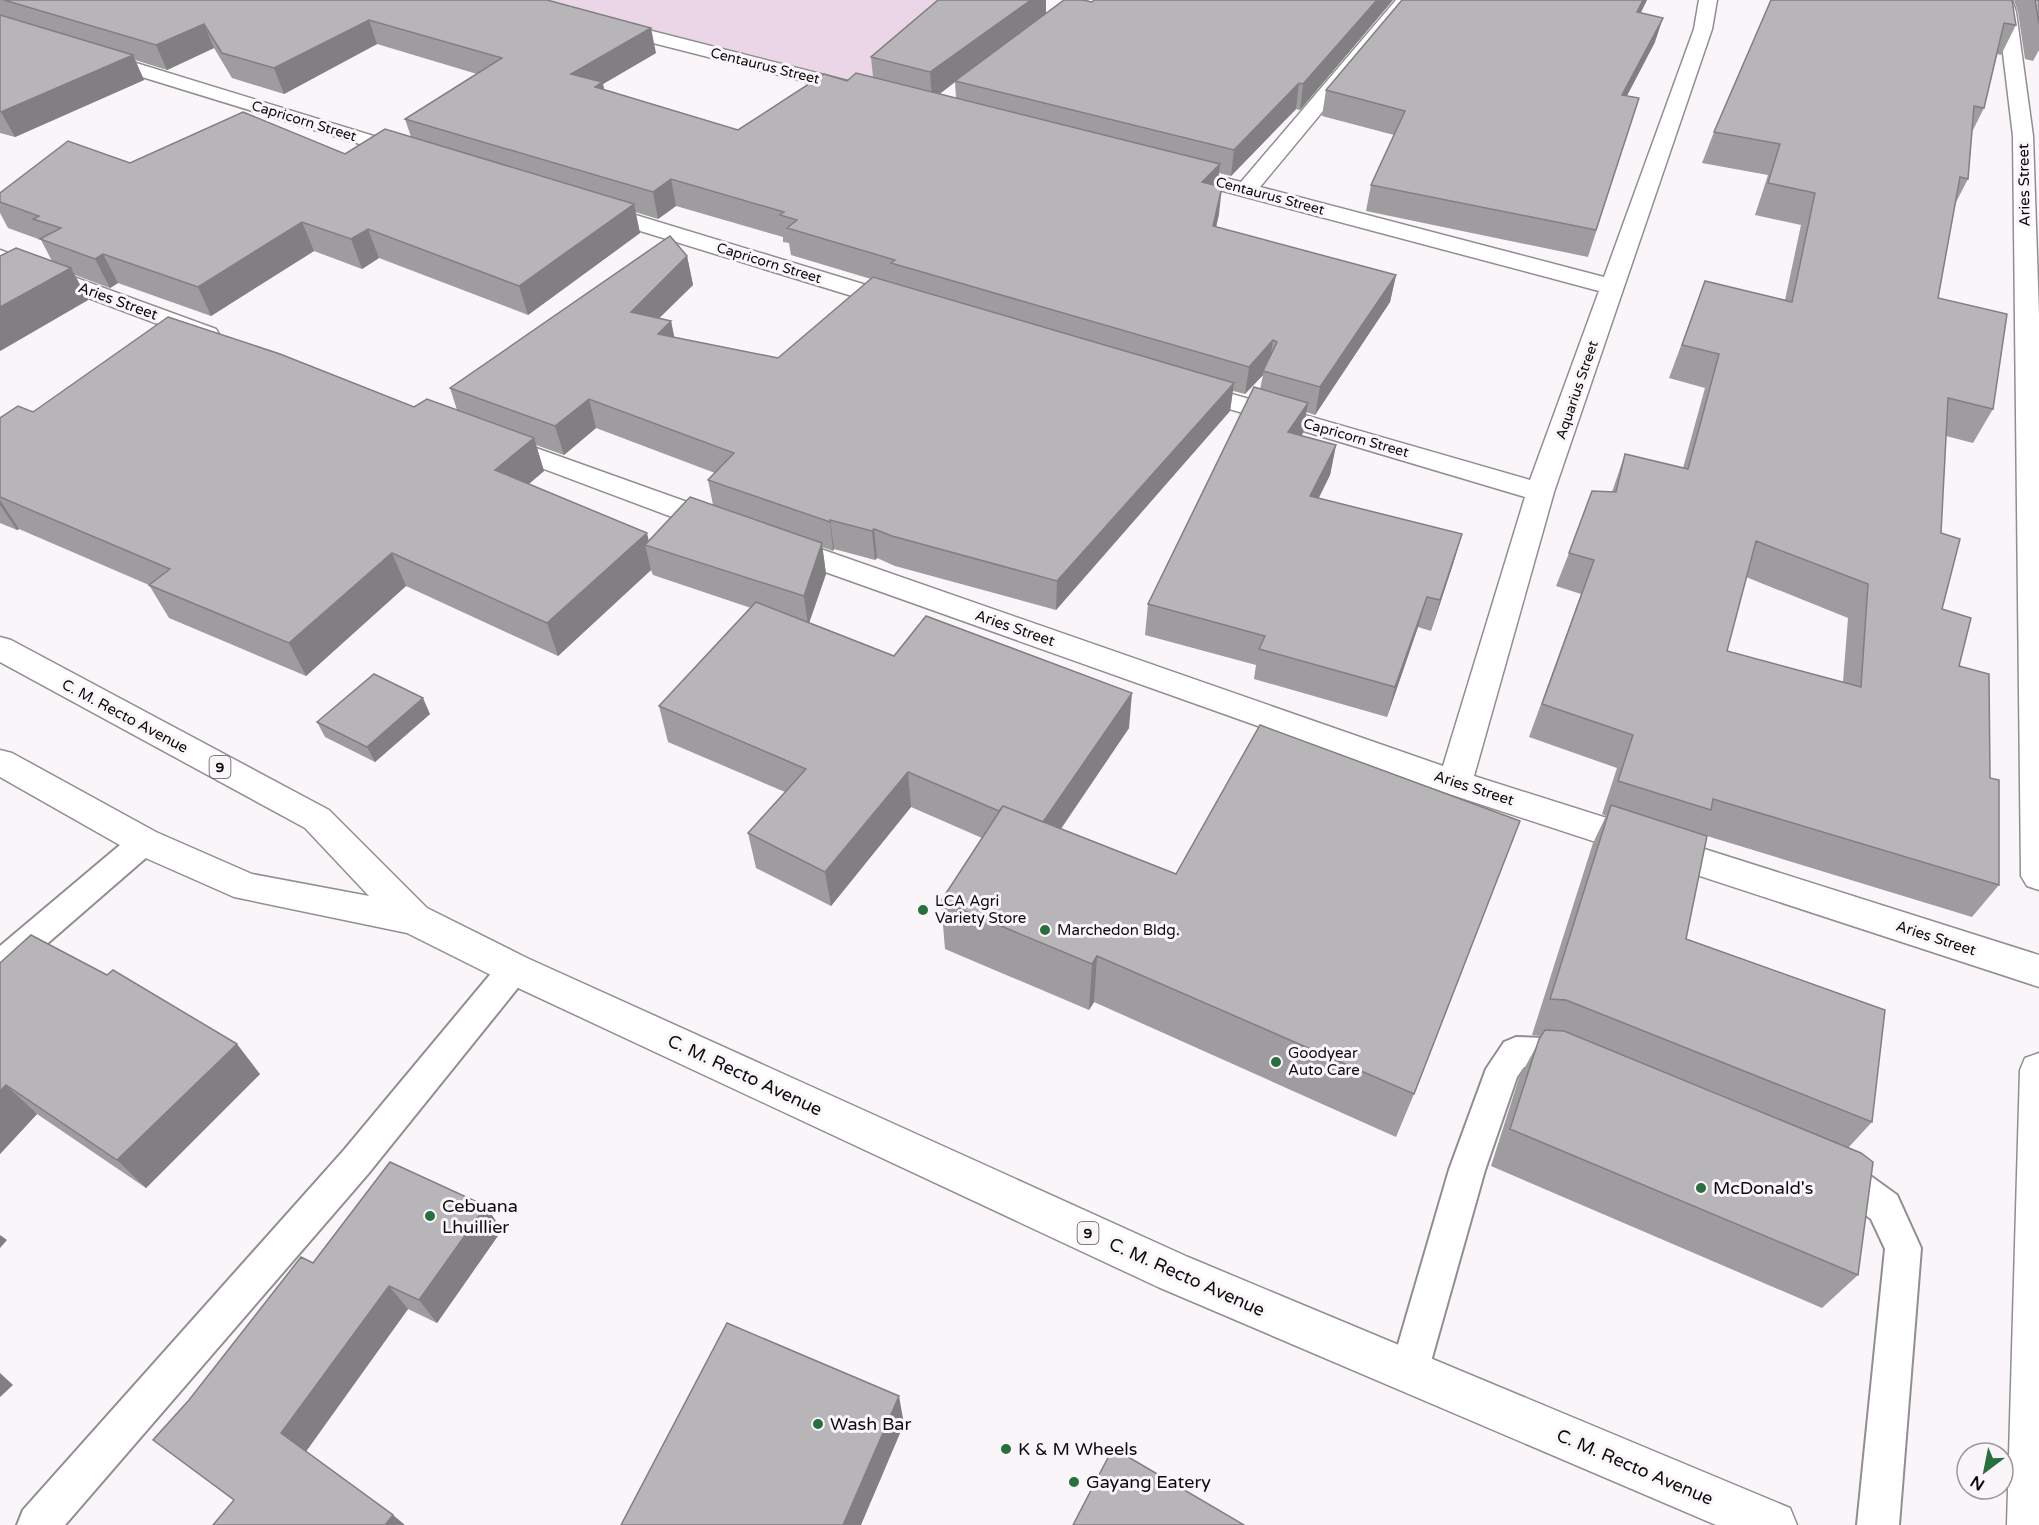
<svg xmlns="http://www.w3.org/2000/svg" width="2039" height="1525" font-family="'Varela Round',sans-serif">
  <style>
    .green { fill: #ebd6e8 }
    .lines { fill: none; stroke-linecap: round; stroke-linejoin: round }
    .service-casing { stroke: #918e91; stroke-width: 4 }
    .minor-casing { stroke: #918e91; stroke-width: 3 }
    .trunk-casing { stroke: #918e91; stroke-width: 3 }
    .service { fill: #fff; fill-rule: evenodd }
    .minor { fill: #fff; fill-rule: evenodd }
    .trunk { fill: #fff; fill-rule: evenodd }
    .wall { fill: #9e9c9e; fill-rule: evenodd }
    .shaded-wall { fill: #817f81 }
    .building { fill: #b8b5b8; stroke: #817f81; stroke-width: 1.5; fill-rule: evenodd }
    .poi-dot { fill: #276f3b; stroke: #f9f5f8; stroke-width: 2 }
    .labels { text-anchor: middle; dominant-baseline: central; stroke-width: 6; stroke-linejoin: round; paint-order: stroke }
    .far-street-label { font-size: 14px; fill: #0d0b0d; stroke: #f9f5f8 }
    .shield { fill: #f9f5f8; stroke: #545154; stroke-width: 1.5 }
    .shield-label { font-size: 14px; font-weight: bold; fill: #0d0b0d }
    .street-label { font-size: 15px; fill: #0d0b0d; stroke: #f9f5f8 }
    .poi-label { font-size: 15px; fill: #0d0b0d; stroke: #f9f5f8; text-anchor: start }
    .near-street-label { font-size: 18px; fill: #0d0b0d; stroke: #f9f5f8 }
    .near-poi-label { font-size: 18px; fill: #0d0b0d; stroke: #f9f5f8; text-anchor: start }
  </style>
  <rect width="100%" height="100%" fill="#f9f5f8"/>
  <!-- green -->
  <path class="green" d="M529,0H1045L921,97Z"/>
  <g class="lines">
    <!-- service casing -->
    <g class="service-casing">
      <path id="service" d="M144,830L155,834L159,842L155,850L11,975L0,978V946L133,834Z
        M514,955L525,959L530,969L525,979L368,1174L65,1525H17L23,1510L344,1150L503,959Z
        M1516,1037L1546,1038L1582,1052L1587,1063L1582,1074L1570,1078L1544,1068L1524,1067L1517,1077L1485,1170L1428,1372L1423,1386L1409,1391L1395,1386L1390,1372L1449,1170L1486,1069L1504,1042Z
        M1837,1156L1850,1161L1897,1195L1921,1248L1899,1525H1857L1885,1249L1871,1219L1824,1185L1819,1173L1824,1161Z"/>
    </g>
    <!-- minor casing -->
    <g class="minor-casing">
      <path id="minor" d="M1396,0H1415L1260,187L1604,277L1694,29L1699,0H1717L1712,29L1554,492L1474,776L2039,955V987L1443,792L772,553L768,546L772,539L782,537L792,539L1443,766L1525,497L1179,394L1175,389L1179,384L1188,381L1197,384L1530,480L1599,291L1167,176L1164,171L1167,166L1175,165L1241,182Z
        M1994,0H2012L2016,12L2033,136L2039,314V890L2027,886L2021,876L2013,136L1998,12Z
        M609,20L868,86L871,90L868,94L861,96L602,30L600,26L602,22Z
        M97,51L416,149L420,153L416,157L409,159L402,157L90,61L87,57L90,53Z
        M593,202L909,298L912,303L909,308L900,310L891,308L585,214L582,209L585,204Z
        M0,250L216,329L219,334L216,339L207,341L198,339L0,265Z
        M497,434L732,518L736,525L732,532L722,534L712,532L488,448L484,442L488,436Z
        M2039,1053V1525H2007L2020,1070L2025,1058Z"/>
    </g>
    <!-- trunk casing -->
    <g class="trunk-casing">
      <path id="trunk" d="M0,637L11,640L329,810L427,908L527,958L1188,1257L1790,1508L1797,1525H1716L1158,1287L501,980L407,933L234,897L132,852L0,777V750L12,753L156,832L252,874L369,896L305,828L0,662Z"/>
    </g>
    <!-- service -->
    <use href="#service" class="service"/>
    <!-- minor -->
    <use href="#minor" class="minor"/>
    <!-- trunk -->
    <use href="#trunk" class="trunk"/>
  </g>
  <!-- wall -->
  <path class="wall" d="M0,0H547L656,53L603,84L604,89L738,130L847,81L873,77L871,57L938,0H1046V14L1092,2L1393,0L1300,110L1296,109L1231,176L1219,173L1217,186L1219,214L1216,227L1396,275L1390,302L1315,415L1306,412L1303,433L1301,436L1336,445L1330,475L1319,498L1462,534L1453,564L1431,631L1418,627L1387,717L1254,679L1256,665L1145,635L1148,604L1260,389L1263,375L1245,394L1233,391L1230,411L1056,610L895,566L877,558L875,560L834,549L833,551L822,547L826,574L809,623L894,656L1129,728L1061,829L1414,1094L1396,1137L1094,1002L1089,1010L945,949L941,901L982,838L911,807L831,906L756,868L748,833L785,792L668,742L659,706L751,608L653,575L651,570L558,656L406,586L306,676L169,618L149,585L19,529L17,530L0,523V418L33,412L414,407L457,410L450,388L687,256L693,285L659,318L671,321L674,338L778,358L871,279L791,255L789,243L783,242V237L676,206L658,219L635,212L640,233L528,315L379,258L362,269L314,251L211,316L118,283L110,288L75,275L88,300L0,351V256L52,261L41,240L8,228L0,213V193L130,163L345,154L411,137L405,119L477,74L377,44L284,94L232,78L214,48L167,70L135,60L144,80L15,137L0,133ZM955,82L956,98L939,94ZM596,428L715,473L708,480L713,505L649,541L529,484L544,471L536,445L564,455Z
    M1647,0L1641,12L1655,42L1627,96L1639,98L1588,257L1366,211L1371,185L1394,135L1322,116L1326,90Z
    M2012,0L2016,25L2001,55L1997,54L1984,108L1972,132L1968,179L1955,204L1938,298L1993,409L1973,443L1946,436L1941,533L1942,609L1959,666L1990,778L1999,885L1972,917L1707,836L1686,939L1872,1122L1848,1148L1858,1275L1822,1308L1491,1166L1519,1078L1542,1036L1532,1035L1593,843L1606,816L1602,814L1617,768L1529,737L1581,594L1556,586L1569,553L1612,492L1625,454L1683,468L1705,388L1669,378L1705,281L1785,300L1801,225L1755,215L1768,175L1702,163L1714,132ZM1746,577L1848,618L1843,682L1727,651Z
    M2014,0H2039V50L2033,61L2025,59L2018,12Z
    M430,714L375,762L325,737L317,722Z
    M0,963L260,1074L146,1188L37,1114L0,1154Z
    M502,1230L437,1323L408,1309L306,1451L234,1500L313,1263Z"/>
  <!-- shaded-wall -->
  <path class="shaded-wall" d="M1031,0H1046V16L955,81V82L932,100L930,72Z
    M1377,0H1393L1300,110L1303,84Z
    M1643,0H1647L1629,36L1637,12Z
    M1663,18L1655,42L1614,120L1622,95Z
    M369,20L377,44L284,94L274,68Z
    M204,24L214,48L167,70L156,45Z
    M651,28L656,53L603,84L608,107L571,74Z
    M133,55L144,80L15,137L1,112Z
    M1299,83L1296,109L1231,176L1234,150Z
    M1220,164L1217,191L1202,182Z
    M671,179L676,206L658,219L653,192Z
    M1222,187L1219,214L1210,253L1213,226Z
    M634,204L640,233L528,315L519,286Z
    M302,222L314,251L211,316L198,287Z
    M368,229L379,258L362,269L351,239Z
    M103,254L118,283L110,288L95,259Z
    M687,256L693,285L637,340L631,312Z
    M71,268L88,300L0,351V307Z
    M1396,275L1390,302L1315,415L1320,387Z
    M671,321L677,350L658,334Z
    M1273,340L1269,367L1263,371V375L1245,394L1249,367Z
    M1234,383L1230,411L1056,610L1057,581Z
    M589,399L596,428L564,455L555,426Z
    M1308,403L1303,433L1283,463L1288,432Z
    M534,438L544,471L506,503L495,470Z
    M1336,445L1330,475L1304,526L1310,496Z
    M0,500L19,529L17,530L0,505Z
    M830,520L834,549L833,551L830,522Z
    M874,529L877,558L875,560L872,531Z
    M647,533L650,546L645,545L651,570L558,656L547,623Z
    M1462,534L1453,564L1431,631L1440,600Z
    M822,543L826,574L808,626L804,596Z
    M392,553L406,586L306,676L289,643Z
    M1427,597L1418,627L1387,717L1395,687Z
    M1132,693L1129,728L1038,862V828Z
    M423,698L430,714L375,762L367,747Z
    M908,772L911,807L831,906L825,872Z
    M1097,956L1094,1002L1089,1010L1092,964Z
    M237,1044L260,1074L146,1188L117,1160Z
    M6,1085L37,1114L0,1154V1091Z
    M486,1206L502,1230L437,1323L419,1300Z
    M0,1235L7,1240L0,1248Z
    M389,1286L408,1309L305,1453L281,1433Z
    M0,1373L13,1385L0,1397Z
    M899,1396L904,1424L861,1525H843Z
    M393,1515L405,1525H385Z"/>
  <!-- building -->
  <path class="building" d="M4,0H547L651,28L571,74L602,82L595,87L738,130L824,74L847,81L856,73L1220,164L1202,182L1222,187L1213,226L1396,275L1320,387L1263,371L1277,342L1273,340L1249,367L891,263L895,260L787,228L797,220L780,215L784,212L671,179L653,192L405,119L502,58L369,20L274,68L222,53L204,24L156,45Z
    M938,0H1031L930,72L871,57Z
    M1064,0H1083L1092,2L1094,0H1377L1303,84L1299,83L1234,150L955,81Z
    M1402,0H1643L1637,12L1663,18L1622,95L1639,98L1596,230L1371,185L1405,111L1326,90Z
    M1771,0H2012L2016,25L2004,23L1984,108L1974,106L1968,179L1960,177L1938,298L2007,314L1993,409L1948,398L1941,533L1960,539L1942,609L1971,618L1959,666L1989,674L1990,778L1999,780V885L1713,799L1711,810L1618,781L1633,735L1542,704L1594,560L1569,553L1592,491L1616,492L1625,454L1688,469L1719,354L1682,345L1705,281L1792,302L1815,193L1768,183L1780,144L1714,132ZM1756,541L1868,584L1861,687L1727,651Z
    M2035,0H2039V24Z
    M0,15L133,55L1,112L0,111Z
    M243,112L345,154L385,129L634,204L519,286L368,229L351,239L302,222L198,287L103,254L95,259L40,239L61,228L33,219L39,216L0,202V193L68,141L130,163Z
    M670,236L687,256L631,312L671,321L658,334L778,358L873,277L1234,383L1057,581L892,536L874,529L872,531L830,520V522L708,480L734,453L589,399L555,426L450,388Z
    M16,248L71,268L0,307V256Z
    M168,317L280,354L414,407L427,399L534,438L495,470L647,533L547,623L392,553L289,643L149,585L170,569L0,497V418L18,406L33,412Z
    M1254,387L1308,403L1288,432L1336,445L1310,496L1462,534L1440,600L1427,597L1395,687L1259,649L1265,636L1148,604Z
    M690,497L822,543L804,596L645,545Z
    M756,602L894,656L926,616L1132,693L1043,822L1003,806L999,811L908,772L825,872L748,833L806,769L659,706Z
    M374,674L423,698L367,747L317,722Z
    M1260,725L1520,821L1414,1094L1097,956L1092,964L941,901L1003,806L1176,874Z
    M1611,805L1707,836L1686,939L1885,1010L1872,1122L1566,1000L1550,999Z
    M31,935L107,975L113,970L237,1044L117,1160L6,1085L0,1091V963Z
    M1545,1030L1564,1031L1861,1153L1873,1162L1858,1275L1510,1129L1539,1039Z
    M390,1162L486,1206L419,1300L389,1286L281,1433L393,1515L385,1525H213L234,1500L153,1440L189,1400L301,1257L313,1263Z
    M727,1323L899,1396L843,1525H621Z
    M1113,1448L1244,1525H1073Z"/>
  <!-- markers -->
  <g class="poi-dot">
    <circle cx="923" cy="910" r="6"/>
    <circle cx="1045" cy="930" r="6"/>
    <circle cx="1276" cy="1062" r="6"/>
    <circle cx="1701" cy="1188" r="6"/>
    <circle cx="430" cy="1216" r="6"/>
    <circle cx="818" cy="1424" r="6"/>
    <circle cx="1006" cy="1449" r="6"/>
    <circle cx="1074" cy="1482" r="6"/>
  </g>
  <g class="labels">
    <!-- far-street labels -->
    <g class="far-street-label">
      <text transform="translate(765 66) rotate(14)">Centaurus Street</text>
      <text transform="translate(304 121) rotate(17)">Capricorn Street</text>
      <text transform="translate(1270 196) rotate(15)">Centaurus Street</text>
      <text transform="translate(769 263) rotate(17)">Capricorn Street</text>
      <text transform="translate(1577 390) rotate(-71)">Aquarius Street</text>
      <text transform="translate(1356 438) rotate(16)">Capricorn Street</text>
    </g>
    <!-- shield labels -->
    <g class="shield">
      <rect x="209.5" y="756" width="21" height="22" rx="4.5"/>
      <rect x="1077.5" y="1222" width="21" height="22" rx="4.5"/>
    </g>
    <g class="shield-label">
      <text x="220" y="767">9</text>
      <text x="1088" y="1233">9</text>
    </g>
    <!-- street labels -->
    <g class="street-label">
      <text transform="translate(2024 185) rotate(-91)">Aries Street</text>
      <text transform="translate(118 301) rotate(20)">Aries Street</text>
      <text transform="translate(1015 628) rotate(19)">Aries Street</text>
      <text transform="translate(125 716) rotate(28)">C. M. Recto Avenue</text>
      <text transform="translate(1474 788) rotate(18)">Aries Street</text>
      <text transform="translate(1936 938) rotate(18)">Aries Street</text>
    </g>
    <!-- poi labels -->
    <g class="poi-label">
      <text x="935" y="901">LCA Agri<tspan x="935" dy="17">Variety Store</tspan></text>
      <text x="1057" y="930">Marchedon Bldg.</text>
      <text x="1288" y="1053">Goodyear<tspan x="1288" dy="17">Auto Care</tspan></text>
    </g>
    <!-- near-street labels -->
    <g class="near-street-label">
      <text transform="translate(745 1075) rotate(25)">C. M. Recto Avenue</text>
      <text transform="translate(1187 1277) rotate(24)">C. M. Recto Avenue</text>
      <text transform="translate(1635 1467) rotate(23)">C. M. Recto Avenue</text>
    </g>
    <!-- near-poi labels -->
    <g class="near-poi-label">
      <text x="1713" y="1188">McDonald's</text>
      <text x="442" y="1206">Cebuana<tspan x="442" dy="21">Lhuillier</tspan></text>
      <text x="830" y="1424">Wash Bar</text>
      <text x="1018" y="1449">K &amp; M Wheels</text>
      <text x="1086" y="1482">Gayang Eatery</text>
    </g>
  </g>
  <!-- north arrow -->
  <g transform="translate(1985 1471) rotate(212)"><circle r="28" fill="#f9f5f8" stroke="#9b979a" stroke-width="1.5"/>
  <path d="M0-4.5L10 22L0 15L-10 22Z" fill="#276f3b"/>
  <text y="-9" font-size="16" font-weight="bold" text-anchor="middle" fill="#0d0b0d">N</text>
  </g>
</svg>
